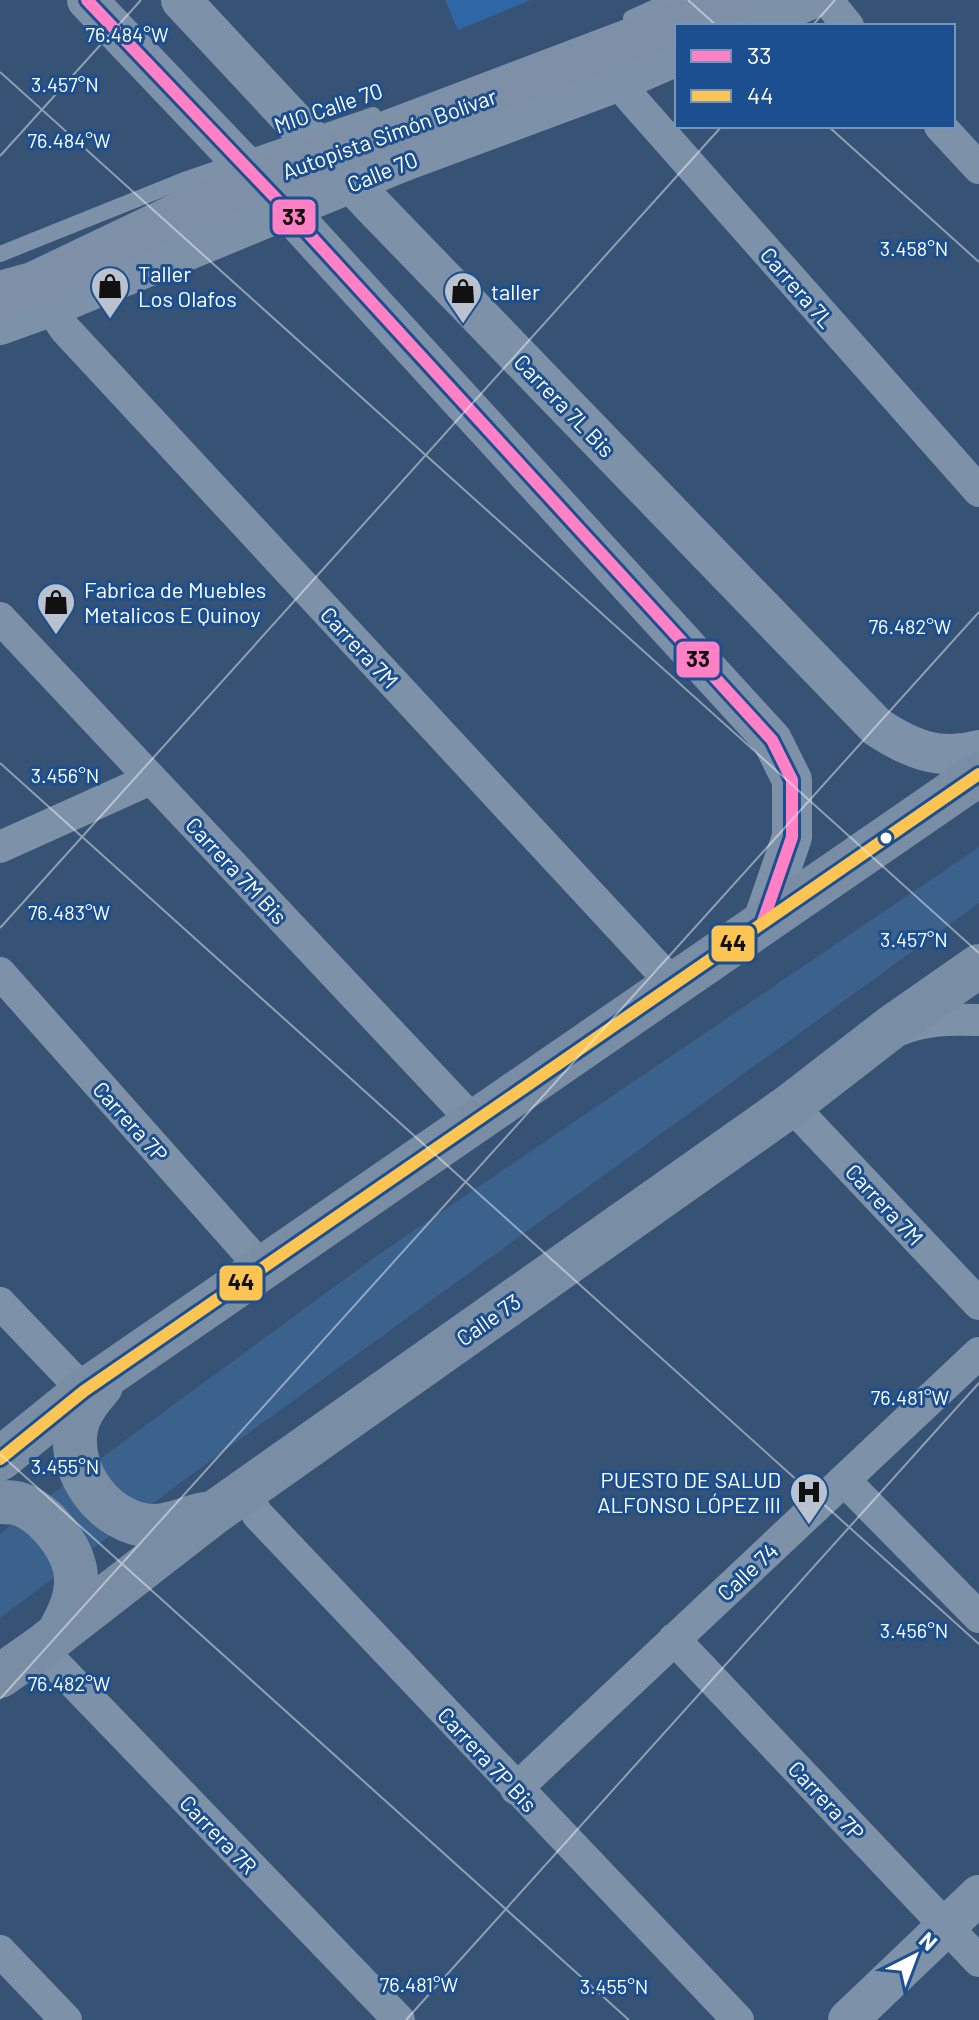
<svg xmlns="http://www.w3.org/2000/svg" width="979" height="2020" font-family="Barlow,sans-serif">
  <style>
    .green { fill: #2f66a5 }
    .water { fill: #3b618d }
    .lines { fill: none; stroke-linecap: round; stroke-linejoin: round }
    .service { stroke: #7d92a8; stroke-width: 16 }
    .minor { stroke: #7d92a8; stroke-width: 32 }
    .tertiary { stroke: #7d92a8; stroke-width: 40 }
    .secondary { stroke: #798da4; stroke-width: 44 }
    .trunk { stroke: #7e90a7; stroke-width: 44 }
    .bus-1-casing { stroke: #1b4f8f; stroke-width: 18 }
    .bus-2-casing { stroke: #1b4f8f; stroke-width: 18 }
    .bus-1 { stroke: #ff80c5; stroke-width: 12 }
    .bus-2 { stroke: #fcc553; stroke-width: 12 }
    .ticks { fill: none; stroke: #fff; stroke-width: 2; stroke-opacity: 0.45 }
    .bus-dot { fill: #fff; stroke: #1b4f8f; stroke-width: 3 }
    .labels { text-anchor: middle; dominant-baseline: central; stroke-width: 6; stroke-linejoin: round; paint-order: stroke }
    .street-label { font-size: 22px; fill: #fff; stroke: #1b4f8f }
    .poi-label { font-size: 22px; fill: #fff; stroke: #1b4f8f; text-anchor: start }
    .ticks-label { font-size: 20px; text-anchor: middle; fill: #fff; stroke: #1b4f8f; stroke-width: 6; stroke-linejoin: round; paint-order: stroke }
    .line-badge { stroke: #1b4f8f; stroke-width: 3 }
    .pale-badge-label { font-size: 22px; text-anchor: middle; font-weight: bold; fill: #111 }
  </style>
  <rect width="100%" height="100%" fill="#365274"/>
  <!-- green -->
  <path class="green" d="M445,0H531L458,30Z"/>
  <!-- water -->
  <path class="water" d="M979,847V903L195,1472L0,1618V1534L18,1519L375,1257Z"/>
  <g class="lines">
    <!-- service -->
    <path class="service" d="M631,18L671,0
      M0,254L187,179L373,115"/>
    <!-- minor -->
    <path class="minor" d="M827,0L848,26
      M620,81L630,97L979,491
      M940,126L979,168
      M50,307L65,329L673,984
      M0,618L474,1122
      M0,847L151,779
      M0,973L262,1268
      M899,1030C926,1019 950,1019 979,1020
      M791,1105L979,1304
      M0,1303L84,1391
      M844,1480L979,1617
      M244,1493L258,1515L738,2020
      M674,1639L979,1961
      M40,1648L399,2020
      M516,1789L979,1353
      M0,1951L66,2020"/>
    <!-- tertiary -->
    <path class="tertiary" d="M87,0L287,210L772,740L792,780V837L763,921
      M181,0L373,206L877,727C910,749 939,761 979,750
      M748,26L809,0
      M0,325L50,307L402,162L620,81L677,56
      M848,2020L979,1895"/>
    <!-- secondary -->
    <path class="secondary" d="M101,1386C90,1399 79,1412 76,1429C68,1473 105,1523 151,1526C170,1527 187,1517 205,1514
      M0,1459L84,1391L979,774
      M0,1502C9,1502 17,1502 25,1506C50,1518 77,1553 76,1581C76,1601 67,1617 58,1634
      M0,1676L40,1648L215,1512L791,1105L893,1026L979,966"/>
    <!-- trunk -->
    <path class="trunk" d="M0,293L33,284L209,200L737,0"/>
    <!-- bus-1 casing -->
    <g class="bus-1-casing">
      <path id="bus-1" d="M87,0L287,210L772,740L792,780V837L763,921"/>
    </g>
    <!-- bus-2 casing -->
    <g class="bus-2-casing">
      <path id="bus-2" d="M0,1459L84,1391L979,774"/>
    </g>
    <!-- bus-1 -->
    <use href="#bus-1" class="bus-1"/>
    <!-- bus-2 -->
    <use href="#bus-2" class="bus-2"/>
  </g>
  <!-- ticks -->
  <path class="ticks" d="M688,0L717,26M812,26L835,0M0,72L979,953M828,126L979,262M0,156L141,0M0,763L979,1644M0,928L722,126M0,1454L629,2020M0,1699L979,612M406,2020L979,1383"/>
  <!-- icons -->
  <defs>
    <g id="shop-pin" transform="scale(2)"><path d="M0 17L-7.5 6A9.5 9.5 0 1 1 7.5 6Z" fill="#b9c2ce" stroke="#1b4f8f"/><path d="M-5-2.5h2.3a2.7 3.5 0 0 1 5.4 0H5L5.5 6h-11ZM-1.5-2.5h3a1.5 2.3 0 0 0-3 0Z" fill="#111"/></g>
    <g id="hospital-pin" transform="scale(2)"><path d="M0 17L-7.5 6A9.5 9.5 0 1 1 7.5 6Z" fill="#b9c2ce" stroke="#1b4f8f"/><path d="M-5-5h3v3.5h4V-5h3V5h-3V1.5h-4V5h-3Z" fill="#111"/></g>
  </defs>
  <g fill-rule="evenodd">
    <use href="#shop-pin" x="110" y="286"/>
    <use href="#shop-pin" x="463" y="291"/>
    <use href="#shop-pin" x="56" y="602"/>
    <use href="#hospital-pin" x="809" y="1492"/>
  </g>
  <!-- markers -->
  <circle class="bus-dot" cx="886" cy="838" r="7"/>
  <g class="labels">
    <!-- street labels -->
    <g class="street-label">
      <text transform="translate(328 107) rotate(-19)">MIO Calle 70</text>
      <text transform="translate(389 133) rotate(-20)">Autopista Simón Bolívar</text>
      <text transform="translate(382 171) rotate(-22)">Calle 70</text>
      <text transform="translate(798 287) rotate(49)">Carrera 7L</text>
      <text transform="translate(565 405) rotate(46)">Carrera 7L Bis</text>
      <text transform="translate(360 647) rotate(47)">Carrera 7M</text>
      <text transform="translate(237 870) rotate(47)">Carrera 7M Bis</text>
      <text transform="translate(131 1121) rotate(48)">Carrera 7P</text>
      <text transform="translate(885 1204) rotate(47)">Carrera 7M</text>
      <text transform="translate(488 1319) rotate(-35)">Calle 73</text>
      <text transform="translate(747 1571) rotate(-43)">Calle 74</text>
      <text transform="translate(488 1759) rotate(47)">Carrera 7P Bis</text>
      <text transform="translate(827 1800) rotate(47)">Carrera 7P</text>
      <text transform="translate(219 1834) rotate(46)">Carrera 7R</text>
    </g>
    <!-- poi labels -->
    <g class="poi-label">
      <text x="138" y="273">Taller<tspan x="138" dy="25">Los Olafos</tspan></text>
      <text x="491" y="291">taller</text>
      <text x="84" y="589">Fabrica de Muebles<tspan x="84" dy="25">Metalicos E Quinoy</tspan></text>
      <text x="781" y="1479" text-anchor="end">PUESTO DE SALUD<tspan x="781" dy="25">ALFONSO LÓPEZ III</tspan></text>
    </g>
  </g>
  <g class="ticks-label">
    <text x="127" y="42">76.484°W</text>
    <text x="65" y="92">3.457°N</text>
    <text x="69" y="148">76.484°W</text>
    <text x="914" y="256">3.458°N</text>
    <text x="910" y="634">76.482°W</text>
    <text x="65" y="783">3.456°N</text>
    <text x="69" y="920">76.483°W</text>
    <text x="914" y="947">3.457°N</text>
    <text x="910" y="1405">76.481°W</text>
    <text x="65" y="1474">3.455°N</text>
    <text x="914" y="1638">3.456°N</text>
    <text x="69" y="1691">76.482°W</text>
    <text x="419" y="1992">76.481°W</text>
    <text x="614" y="1994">3.455°N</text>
  </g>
  <g class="line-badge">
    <rect x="271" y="198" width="46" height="38" rx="8" fill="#ff80c5"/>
    <rect x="675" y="640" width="46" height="39" rx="8" fill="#ff80c5"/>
    <rect x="710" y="924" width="46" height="39" rx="8" fill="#fcc553"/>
    <rect x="218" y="1264" width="46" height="38" rx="8" fill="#fcc553"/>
  </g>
  <g class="pale-badge-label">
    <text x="294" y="225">33</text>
    <text x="698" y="667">33</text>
    <text x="733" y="951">44</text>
    <text x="241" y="1290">44</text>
  </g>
  <!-- legend -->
  <rect x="675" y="24" width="280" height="104" fill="#1b4f8f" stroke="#7695bc" stroke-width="2"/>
  <rect x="691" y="50" width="40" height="12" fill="#ff80c5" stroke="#7695bc" stroke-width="2"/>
  <text x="747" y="64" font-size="24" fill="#ffffff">33</text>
  <rect x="691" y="90" width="40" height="12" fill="#fcc553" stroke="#7695bc" stroke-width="2"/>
  <text x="747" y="104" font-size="24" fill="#ffffff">44</text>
  <!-- north arrow -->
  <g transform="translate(915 1956) rotate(42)" stroke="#1b4f8f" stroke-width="6" paint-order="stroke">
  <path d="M0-6L14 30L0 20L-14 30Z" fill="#ffffff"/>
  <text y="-12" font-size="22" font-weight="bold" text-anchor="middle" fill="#ffffff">N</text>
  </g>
</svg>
